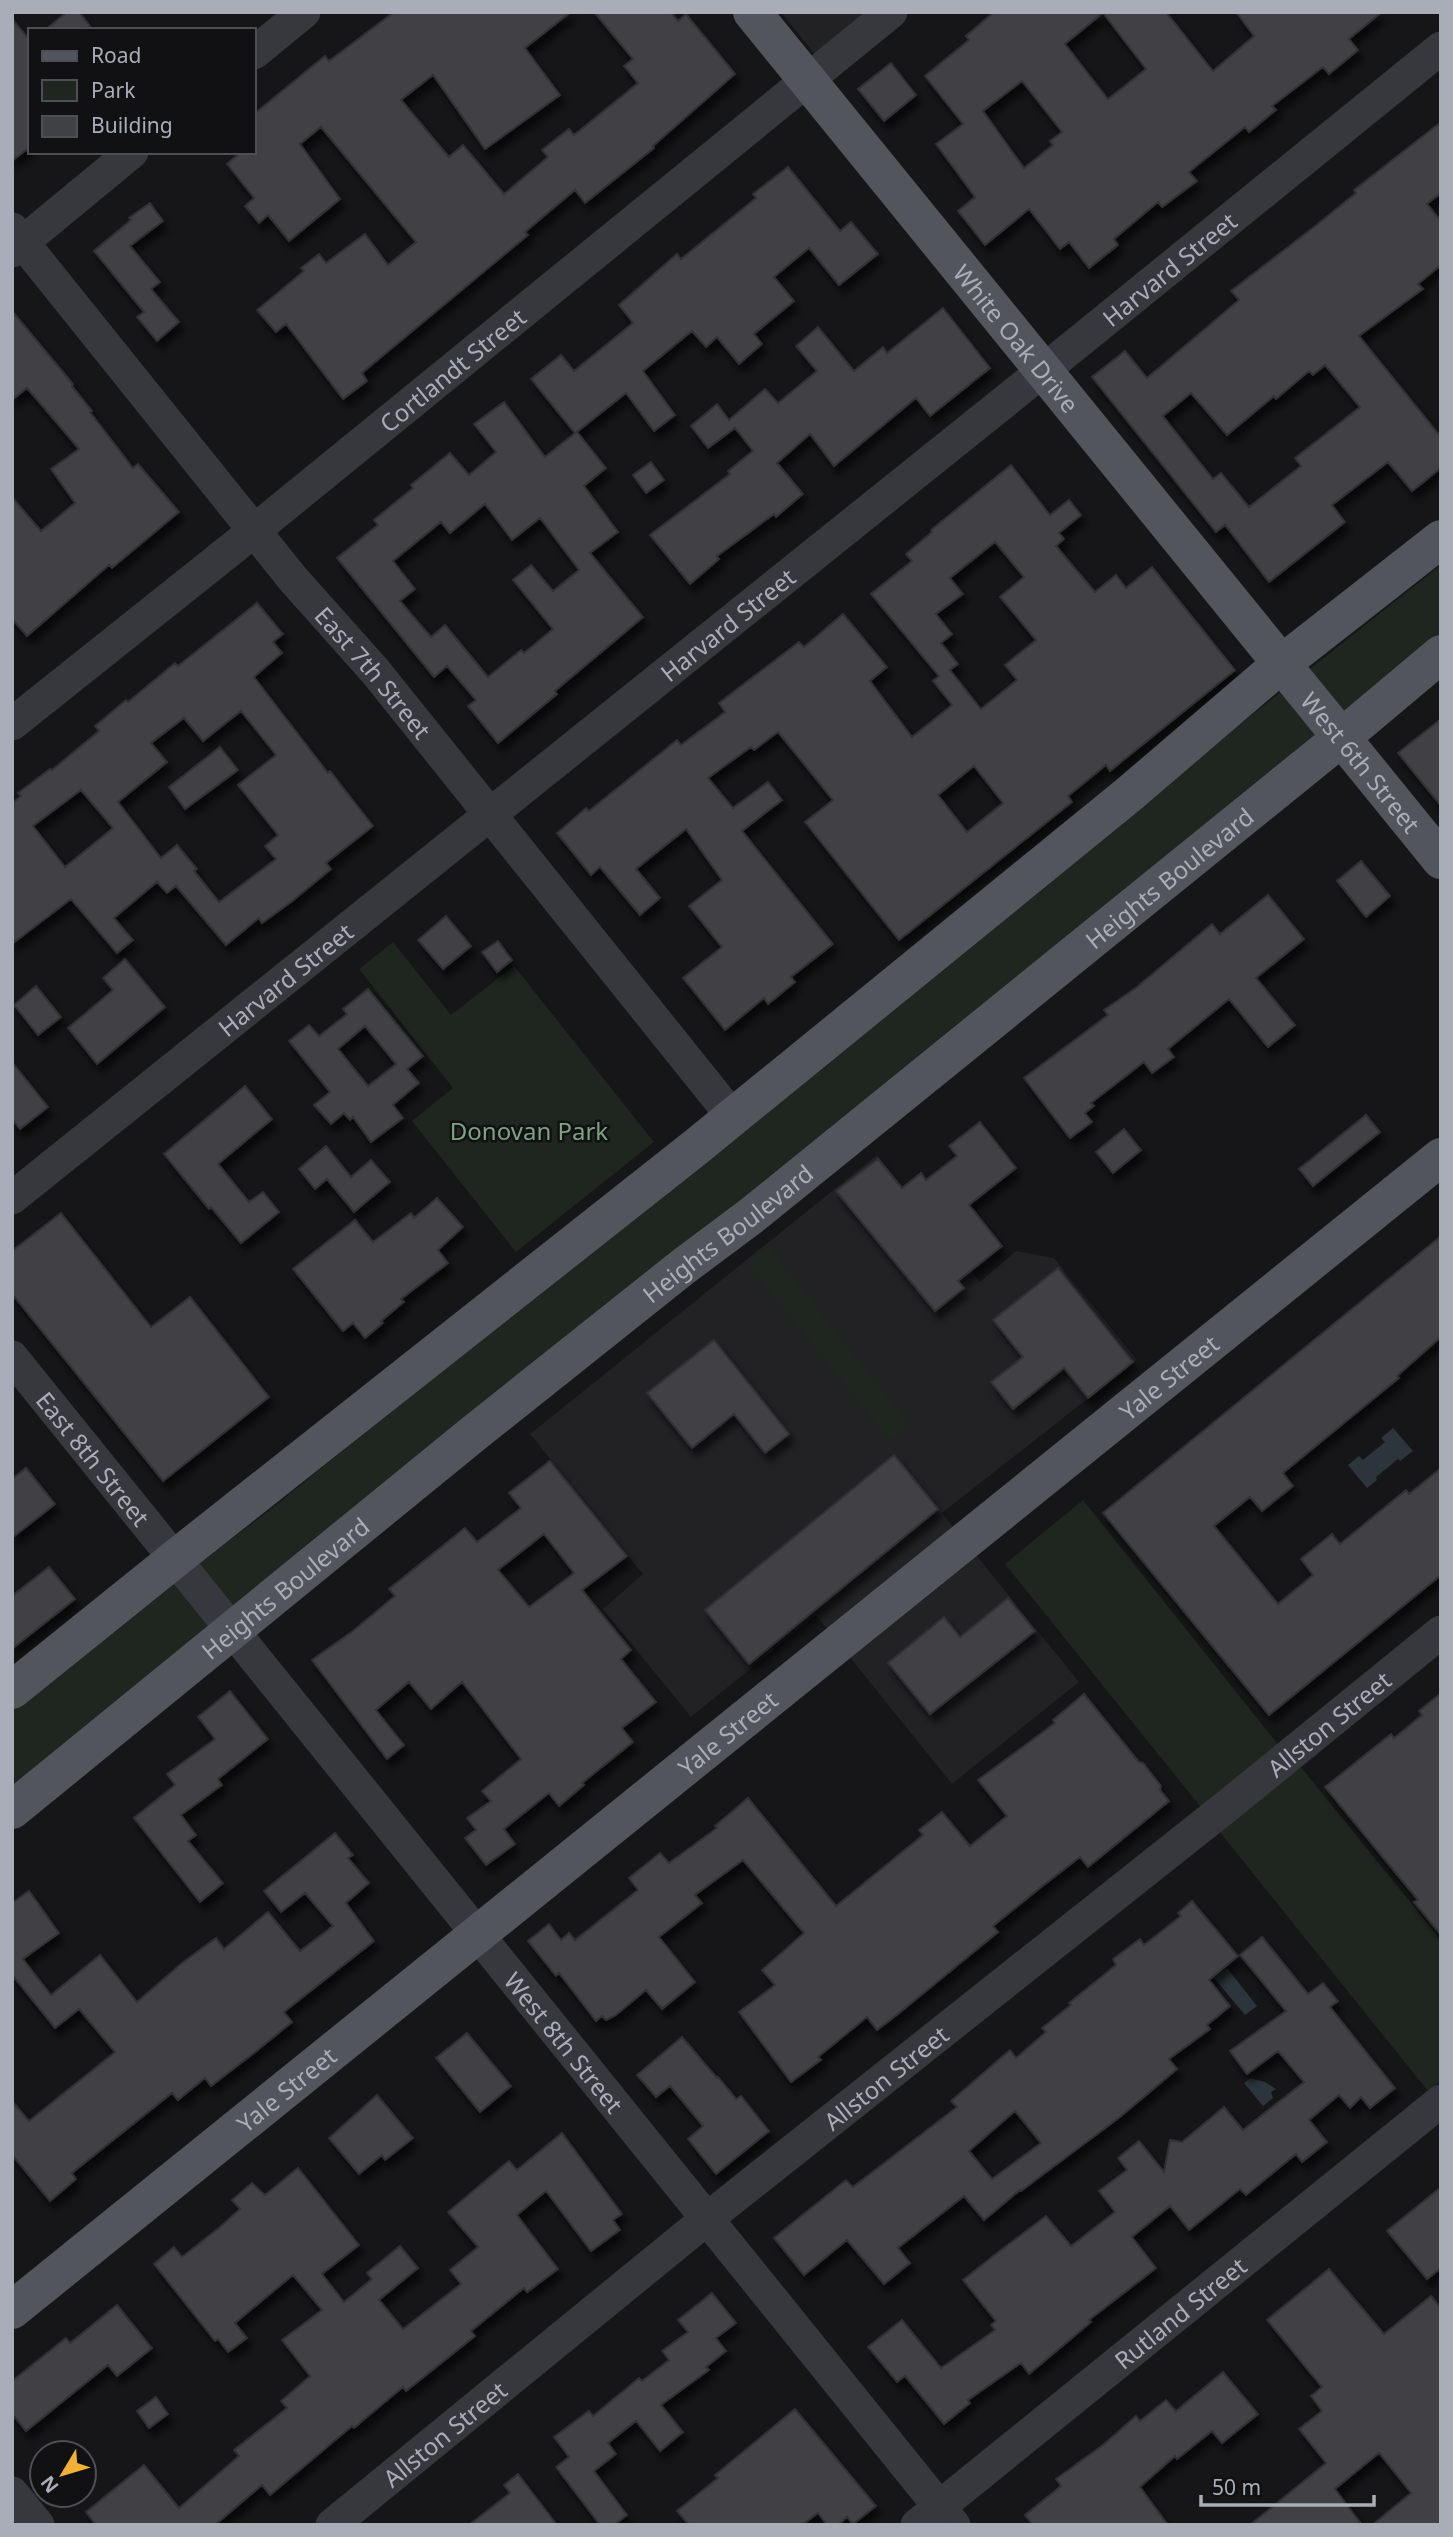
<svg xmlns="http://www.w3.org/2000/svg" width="1453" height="2537" font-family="'Noto Sans',sans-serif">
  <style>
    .built { fill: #222225 }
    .green { fill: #1e261f }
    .water { fill: #2c353c }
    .building { fill: #404145; stroke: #303034; stroke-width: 2; fill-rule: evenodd; filter: url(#shadow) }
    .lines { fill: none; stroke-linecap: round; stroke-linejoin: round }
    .minor { stroke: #37383d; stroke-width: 33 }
    .major { stroke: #53555c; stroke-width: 38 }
    .labels { text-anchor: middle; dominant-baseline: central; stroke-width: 5; stroke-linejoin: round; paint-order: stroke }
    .street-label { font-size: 24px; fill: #a8adb8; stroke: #111113 }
    .park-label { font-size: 24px; fill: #7fa381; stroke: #111113 }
  </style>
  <defs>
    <filter id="shadow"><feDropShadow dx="4.5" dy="8" stdDeviation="3.5" flood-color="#0009"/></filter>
  </defs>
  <rect width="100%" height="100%" fill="#161618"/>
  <!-- built -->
  <path class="built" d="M781,12H881L820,61Z
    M877,1155L980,1282L1016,1251L1054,1258L1137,1360L942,1513L1079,1682L952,1784L816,1615L691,1717L603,1609L643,1574L530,1434Z"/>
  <!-- green -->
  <path class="green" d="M1441,565V644L12,1792V1706L271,1509L1258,710Z
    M393,942L451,1015L514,966L654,1142L516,1252L412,1121L453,1088L359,969Z
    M768,1246L910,1425L890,1441L747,1263Z
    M1083,1500L1280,1747L1204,1811L1005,1564Z
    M1300,1766L1441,1940V2081L1428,2091L1219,1831Z"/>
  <!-- water -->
  <path class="water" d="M1393,1428L1413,1451L1400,1461L1398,1459L1376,1477L1377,1480L1367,1488L1348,1465L1359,1456L1363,1460L1385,1442L1381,1438Z
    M1227,1968L1257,2006L1245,2015L1214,1978Z
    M1251,2078L1265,2082L1276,2089L1271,2092L1273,2098L1263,2106L1244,2083Z"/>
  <!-- building -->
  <path class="building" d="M67,12H79L93,30H45Z
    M394,12H571L525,48L560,95L485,149L433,75L401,100L449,157L463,145L504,194L548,157L542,150L569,129L574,135L638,83L624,66L633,59L594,12H671L678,21L686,14L735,74L653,146L654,148L585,203L575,190L525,232L528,235L362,373L367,381L343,399L286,324L276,332L257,310L304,271L301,268L319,254L326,263L365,234L388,265L416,242L321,127L300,144L340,199L289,241L268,215L259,223L245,206L254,198L227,164L241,152H254V114L325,56L329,61Z
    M994,12H1166L1213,71L1254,36L1236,12H1382L1349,39L1358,50L1329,74L1323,67L1272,106L1276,110L1249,132L1245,127L1189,172L1197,181L1162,207L1158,202L1114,239L1118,245L1089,268L1069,242L1060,249L1029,209L985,245L958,211L975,197L936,144L963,124L925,76L969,40L966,36ZM1103,13L1146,69L1108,99L1065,44ZM1022,81L1062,132L1050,141L1053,145L1024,168L983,111Z
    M12,19L30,40V147L12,161Z
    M891,63L916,95L884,121L858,89Z
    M1441,122V193L1427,204L1441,221V265L1418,284L1423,289L1359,336L1441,437V468L1412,491L1388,462L1332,505L1345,522L1269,582L1225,525L1216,532L1092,377L1125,351L1147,378L1239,300L1231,291L1314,227L1356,193L1354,190ZM1325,365L1360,407L1295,458L1301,466L1249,507L1221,473L1213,479L1163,416L1191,393L1227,435L1274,396L1276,399L1309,371L1313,375Z
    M788,167L840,231L851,222L878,254L839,285L809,248L774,277L794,301L754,334L762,344L739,364L717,337L706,347L692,331L643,371L675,415L654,431L626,393L577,432L606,468L584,486L618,532L590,553L643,617L555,691L557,694L498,743L468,706L476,700L447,666L434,677L337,558L378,525L374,520L413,488L411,485L450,453L469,475L496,452L474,424L504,402L545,457L575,433L531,379L561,355L574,371L633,323L619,305L677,254L681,259L756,198L753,194ZM485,504L512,540L540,518L579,570L553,591L531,565L513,580L553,629L524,653L521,650L488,677L445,625L431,637L400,601L415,589L393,561L441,522L450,533Z
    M150,203L163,221L130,246L160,282L151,289L179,322L157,341L137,317L144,312L94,251L131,220L129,218Z
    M943,308L990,368L930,416L916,398L834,466L810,434L777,463L803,494L776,517L774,514L717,556L719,559L690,584L650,535L730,474L728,471L753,451L735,428L708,448L691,426L717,404L729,420L765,389L778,403L817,371L796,346L818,327L854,371L883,347L887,353Z
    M12,311L73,384L72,386L92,411L90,412L133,468L138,464L179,512L112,568L109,565L27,636L12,619V497L41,531L75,503L51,469L79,449L27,388L12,400Z
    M651,462L664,480L646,493L633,475Z
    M1011,465L1050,515L1069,500L1081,515L1059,533L1064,539L1056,546L1095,592L1116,575L1126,588L1152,567L1235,670L1110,771L1106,765L1068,796L1072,802L899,940L805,822L833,800L778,732L754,750L751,747L708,778L733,808L768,782L782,800L742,831L833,944L791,977L795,982L768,1004L764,998L725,1030L683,978L722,947L689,906L722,880L686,829L636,869L660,898L640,915L600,867L591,875L557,833L586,808L589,811L677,740L681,745L725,712L719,703L799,642L804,647L843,614L887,667L870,681L912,737L952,705L933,681L939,676L871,594L912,561L906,554L932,532L931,530ZM995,542L1024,577L1000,597L1036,640L1005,665L1017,680L981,709L950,670L958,664L941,643L952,634L936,614L963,594L950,578ZM974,766L1003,803L967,832L938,795Z
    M257,603L283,634L273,642L282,653L254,677L328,773L330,771L373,826L326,863L331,869L291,902L262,923L259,918L226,945L176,886L167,893L157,882L114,918L133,940L117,953L71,899L12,944V800L14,802L21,796L18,793L50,769L52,770L99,731L95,726L126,700L128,702L175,663L178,666ZM241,711L276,755L238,785L278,835L265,846L276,859L219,902L194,871L197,869L177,845L161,858L118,802L167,762L151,743L184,718L203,741ZM81,790L113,828L65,867L33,826Z
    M1441,719V806L1398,753Z
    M220,747L238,770L185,809L169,787Z
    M1361,861L1390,896L1366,917L1337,881Z
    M1268,895L1304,939L1256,978L1295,1025L1268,1047L1229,999L1168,1049L1174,1057L1152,1073L1144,1062L1091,1103L1094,1106L1085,1113L1092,1122L1070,1138L1024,1078L1108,1015L1104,1010L1137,987L1212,924L1220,934Z
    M446,916L471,946L443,969L418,940Z
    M498,941L512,960L497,972L482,952Z
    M125,959L165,1007L97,1064L68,1028L113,990L103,978Z
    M36,986L61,1017L38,1035L14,1005Z
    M368,989L423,1056L407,1069L419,1083L393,1105L403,1118L371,1142L353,1117L350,1120L344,1113L331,1124L314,1105L330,1092L289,1041L309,1025L319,1036L347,1014L343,1009ZM365,1026L396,1064L368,1086L338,1049Z
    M12,1062L48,1107L20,1129L12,1119Z
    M245,1086L272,1119L218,1164L249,1202L263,1192L279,1212L241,1243L211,1207L209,1209L164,1154Z
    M1366,1115L1380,1132L1313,1186L1299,1169Z
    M980,1122L1016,1168L969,1205L1002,1246L958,1281L964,1288L935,1311L836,1191L878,1159L902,1188L921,1173L926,1180L957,1156L949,1146Z
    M1124,1129L1141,1150L1113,1173L1096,1152Z
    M326,1146L351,1177L371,1160L390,1182L354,1212L327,1179L315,1189L299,1169Z
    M437,1198L463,1227L438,1250L448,1263L401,1299L404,1302L381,1321L383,1323L365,1338L353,1323L343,1331L293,1269L355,1220L373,1242L411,1213L414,1218Z
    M61,1213L151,1327L190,1297L269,1397L163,1481L12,1294V1251Z
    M1441,1236V1337L1397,1376L1399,1378L1283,1473L1293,1486L1262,1511L1250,1497L1214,1526L1278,1604L1313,1575L1301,1559L1332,1534L1340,1544L1406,1490L1409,1494L1441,1468V1575L1269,1715L1103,1513Z
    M1058,1268L1133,1362L1088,1398L1064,1368L1013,1409L991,1382L1023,1357L993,1320Z
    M714,1340L789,1434L765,1453L734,1414L692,1448L647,1393Z
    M894,1455L938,1509L749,1664L705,1610Z
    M550,1461L627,1556L582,1590L631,1650L621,1659L656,1702L622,1728L633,1742L582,1783L584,1785L559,1806L549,1793L504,1829L515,1844L486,1865L465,1838L476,1830L467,1818L491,1801L482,1791L521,1759L462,1682L431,1709L409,1682L376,1710L404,1745L387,1759L312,1660L353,1631L395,1596L389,1589L465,1528L477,1542L521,1508L509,1493ZM544,1534L574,1573L529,1607L498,1570Z
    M26,1468L55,1504L12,1538V1479Z
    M49,1567L75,1599L12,1649V1596Z
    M1008,1598L1035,1631L930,1714L888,1663L944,1617L960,1637Z
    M230,1691L268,1739L218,1779L222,1785L181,1815L196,1835L188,1841L223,1883L200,1902L134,1818L175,1785L167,1774L215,1739L198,1717Z
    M1441,1693V1935L1414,1902L1418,1900L1325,1787L1391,1734L1394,1738L1422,1715L1419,1711Z
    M1084,1694L1139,1762L1143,1763L1161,1786L1160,1790L1169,1801L1088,1867L1080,1857L1040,1888L993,1926L998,1932L898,2014L877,2030L867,2017L818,2057L821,2060L791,2082L739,2012L775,1985L762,1970L804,1933L743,1860L695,1895L702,1903L659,1937L695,1982L662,2009L646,1990L616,2015L606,2020L602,2016L596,2021L559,1973L556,1976L528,1941L549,1924L561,1940L569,1933L575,1940L638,1890L629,1878L660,1853L669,1863L717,1828L715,1826L748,1798L836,1906L923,1835L919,1830L942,1812L970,1846L1007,1816L978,1780L1055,1723L1053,1720Z
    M335,1833L353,1855L348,1858L369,1883L346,1903L374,1941L284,2012L292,2022L254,2053L211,2086L205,2078L178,2100L172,2093L72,2173L76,2179L50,2201L12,2155V2101L29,2121L115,2052L79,2009L55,2028L12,1975V1903L29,1891L59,1933L23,1959L51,1995L100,1955L137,2002L182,1963L216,1938L224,1949L268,1912L300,1951L333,1926L305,1893L281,1912L264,1891Z
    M1192,1901L1238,1956L1209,1980L1230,2006L1207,2025L1210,2029L1169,2059L1177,2069L1120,2117L1021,2191L1020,2190L984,2220L964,2196L898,2248L910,2263L884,2284L847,2240L804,2275L774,2238L846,2180L853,2187L957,2107L951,2101L1010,2050L1016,2058L1046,2032L1042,2028L1071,2005L1069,2003L1116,1965L1113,1959L1140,1939L1144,1945L1181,1916L1178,1913ZM1015,2111L1041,2143L992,2179L969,2151Z
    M1262,1937L1308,1994L1323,1983L1338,2001L1330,2007L1395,2088L1370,2108L1361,2097L1350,2108L1339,2095L1309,2120L1327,2142L1302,2162L1296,2154L1246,2195L1240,2189L1189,2230L1170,2206L1132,2237L1156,2268L1089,2320L1091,2322L1029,2374L1021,2363L968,2400L970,2403L944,2424L905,2376L897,2382L868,2347L902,2320L941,2368L995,2330L991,2325L996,2321L963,2280L1001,2250L1046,2216L1071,2246L1115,2212L1099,2191L1127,2170L1118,2158L1139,2141L1164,2172L1170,2140L1182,2142L1224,2107L1243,2130L1304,2082L1278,2051L1247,2074L1230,2051L1286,2011L1240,1955Z
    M467,2033L511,2086L480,2112L436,2058Z
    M682,2037L717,2078L718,2077L736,2099L741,2096L769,2131L716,2174L688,2139L703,2126L670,2086L656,2097L637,2075Z
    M377,2095L413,2138L385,2160L382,2155L359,2174L329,2138Z
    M562,2133L622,2214L613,2220L620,2230L591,2251L546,2191L517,2215L558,2269L527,2292L524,2288L471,2331L475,2336L406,2391L403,2387L354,2428L352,2426L270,2495L262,2485L215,2525H96L86,2512L144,2465L179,2508L239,2456L234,2450L287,2408L281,2401L310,2376L282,2340L322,2310L293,2275L235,2323L247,2338L228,2352L218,2339L215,2341L154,2264L174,2247L182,2257L220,2227L240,2209L232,2200L252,2183L265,2195L298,2168L359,2245L322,2274L344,2302L372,2279L367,2273L400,2246L418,2268L379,2300L403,2329L461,2284L450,2270L478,2247L448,2212L509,2161L517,2170Z
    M1441,2187V2268L1427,2279L1387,2231Z
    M1329,2269L1384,2334L1431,2296L1441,2308V2525H1372L1411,2493L1379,2453L1335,2489L1362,2525H1250L1326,2463L1299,2429L1322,2411L1311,2396L1322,2387L1267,2320Z
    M712,2293L736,2323L716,2338L726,2351L706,2367L709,2370L661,2405L683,2432L660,2451L636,2421L608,2443L616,2454L594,2471L627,2515L614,2525H600L556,2467L569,2457L554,2437L589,2411L593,2416L639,2378L642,2381L669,2360L662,2351L688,2332L678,2320Z
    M117,2305L152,2348L117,2376L108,2365L26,2431L12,2414V2381L66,2338L70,2343Z
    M1223,2372L1258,2414L1222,2443L1212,2431L1177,2459L1175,2456L1140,2487L1168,2525H1033L1025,2515L1061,2486L1056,2479L1103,2445L1136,2416L1140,2421L1166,2400L1176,2411Z
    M156,2397L168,2414L149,2428L137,2411Z
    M795,2409L876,2506L853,2524L847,2517L838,2525H827L818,2513L802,2525H689L677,2511L718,2478L715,2475Z
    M518,2474L557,2525H469L510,2493L504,2485Z"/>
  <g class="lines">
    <!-- minor -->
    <g class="minor">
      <path d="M254,53L304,12"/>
      <path id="s1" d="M12,229L293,579L375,671L732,1116"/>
      <path d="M12,251L132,152"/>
      <path id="s2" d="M12,724L234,547L891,12"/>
      <path id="s3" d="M12,1198L1044,370L1441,48"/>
      <path id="s4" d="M12,1357L954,2525"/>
      <path d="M12,2493L38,2525"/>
      <path id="s5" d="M332,2525L708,2218L1227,1806L1441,1632"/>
      <path id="s6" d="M917,2525L1441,2101"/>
    </g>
    <!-- major -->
    <g class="major">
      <path id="s7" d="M752,12L1441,860"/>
      <path d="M12,1690L176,1558L696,1147L1128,795L1280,665L1441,539"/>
      <path id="s8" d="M12,1810L473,1434L684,1266L751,1216L1341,738L1441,654"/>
      <path id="s9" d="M12,2310L1441,1157"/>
    </g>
  </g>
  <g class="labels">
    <!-- street labels -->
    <g class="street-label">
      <text stroke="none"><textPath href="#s3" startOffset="1484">Harvard Street</textPath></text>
      <text stroke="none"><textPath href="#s7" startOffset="420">White Oak Drive</textPath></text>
      <text stroke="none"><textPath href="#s2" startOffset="565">Cortlandt Street</textPath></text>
      <text stroke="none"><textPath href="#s3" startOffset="917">Harvard Street</textPath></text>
      <text stroke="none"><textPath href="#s1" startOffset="572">East 7th Street</textPath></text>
      <text stroke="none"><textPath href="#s7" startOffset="966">West 6th Street</textPath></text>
      <text stroke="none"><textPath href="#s8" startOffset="1486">Heights Boulevard</textPath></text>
      <text stroke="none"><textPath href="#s3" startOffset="350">Harvard Street</textPath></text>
      <text stroke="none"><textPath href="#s8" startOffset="919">Heights Boulevard</textPath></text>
      <text stroke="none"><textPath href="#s9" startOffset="1486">Yale Street</textPath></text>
      <text stroke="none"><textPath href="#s4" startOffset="130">East 8th Street</textPath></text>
      <text stroke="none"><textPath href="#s8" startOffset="352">Heights Boulevard</textPath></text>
      <text stroke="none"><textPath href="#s5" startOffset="1279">Allston Street</textPath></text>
      <text stroke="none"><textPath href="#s9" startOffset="919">Yale Street</textPath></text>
      <text stroke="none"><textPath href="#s4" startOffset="880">West 8th Street</textPath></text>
      <text stroke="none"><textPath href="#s5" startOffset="712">Allston Street</textPath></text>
      <text stroke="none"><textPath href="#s9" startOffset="352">Yale Street</textPath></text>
      <text stroke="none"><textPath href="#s6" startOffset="338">Rutland Street</textPath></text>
      <text stroke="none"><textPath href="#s5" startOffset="145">Allston Street</textPath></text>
    </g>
    <!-- park labels -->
    <g class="park-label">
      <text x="529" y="1130">Donovan Park</text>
    </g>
  </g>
  <!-- border -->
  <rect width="1453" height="2537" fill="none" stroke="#a8adb8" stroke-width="28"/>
  <!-- legend -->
  <rect x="28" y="28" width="228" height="126" fill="#111113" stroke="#4d4f55" stroke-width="2"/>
  <rect x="42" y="51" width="35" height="10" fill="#53555c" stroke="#4d4f55" stroke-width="2"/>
  <text x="91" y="63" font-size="21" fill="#a8adb8">Road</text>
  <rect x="42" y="80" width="35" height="21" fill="#1e261f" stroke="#4d4f55" stroke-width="2"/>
  <text x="91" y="98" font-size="21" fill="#a8adb8">Park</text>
  <rect x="42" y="116" width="35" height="21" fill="#404145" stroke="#4d4f55" stroke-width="2"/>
  <text x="91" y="133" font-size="21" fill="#a8adb8">Building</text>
  <!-- north arrow -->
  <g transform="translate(63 2474) rotate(232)"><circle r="33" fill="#111113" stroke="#4d4f55" stroke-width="2"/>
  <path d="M0-5L12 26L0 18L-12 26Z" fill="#f2b134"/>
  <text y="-10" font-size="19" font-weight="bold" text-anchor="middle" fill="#a8adb8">N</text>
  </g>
  <!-- scale -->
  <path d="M1201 2495v10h173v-10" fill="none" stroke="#a8adb8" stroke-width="3.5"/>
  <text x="1212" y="2495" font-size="21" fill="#a8adb8" stroke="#111113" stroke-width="5" paint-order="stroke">50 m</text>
</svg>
